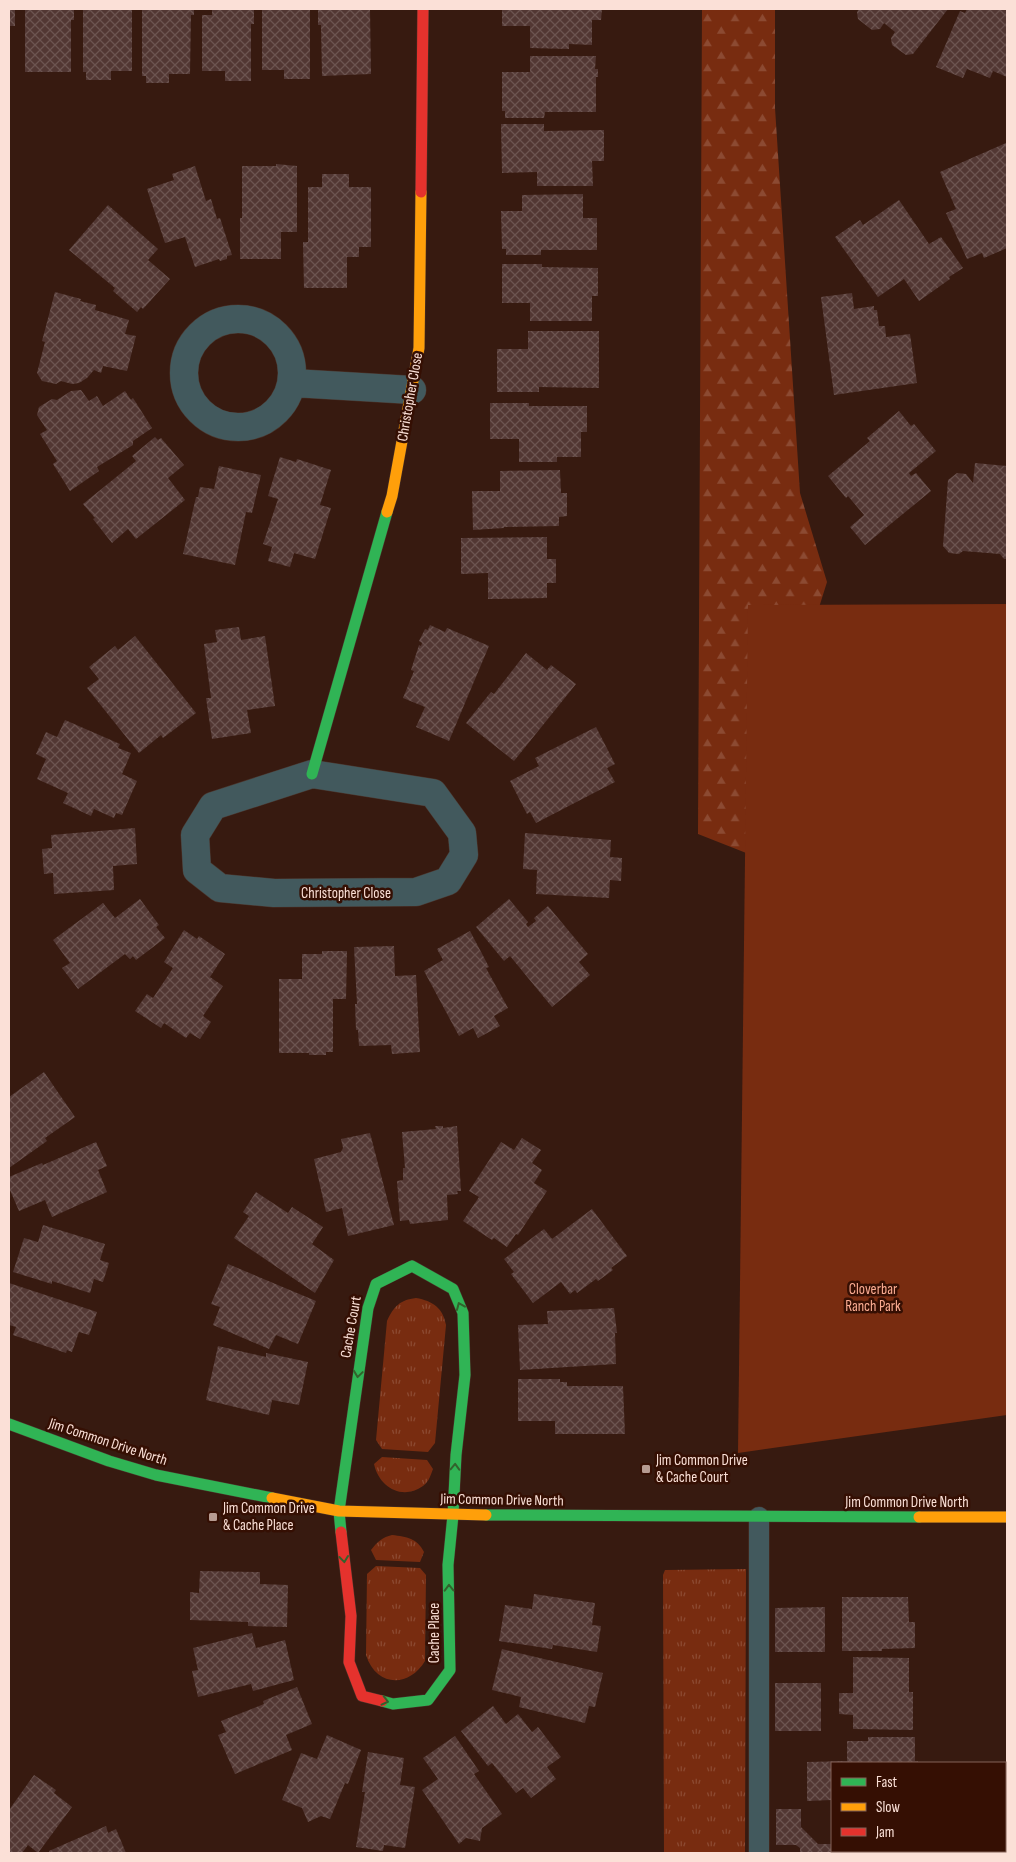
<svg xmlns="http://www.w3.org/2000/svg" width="1016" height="1862" font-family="'Sofia Sans Condensed',sans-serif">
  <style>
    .grass { fill: url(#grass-tufts) }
    .forest { fill: url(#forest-firs) }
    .park { fill: #782c10 }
    .building { fill: url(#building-cross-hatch) }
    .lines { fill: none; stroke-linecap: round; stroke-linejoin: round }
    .lane-casing { stroke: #4b342b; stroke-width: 21 }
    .street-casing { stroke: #4b342b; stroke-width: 29 }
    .fast-casing { stroke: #4b342b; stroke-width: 12 }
    .slow-casing { stroke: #4b342b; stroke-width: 12 }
    .jam-casing { stroke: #4b342b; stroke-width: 12 }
    .lane { stroke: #42595d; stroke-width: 20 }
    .street { stroke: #42595d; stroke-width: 28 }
    .fast { stroke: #30b455; stroke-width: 11 }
    .slow { stroke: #ff9f0a; stroke-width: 11 }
    .jam { stroke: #e5322d; stroke-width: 11 }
    .oneway { stroke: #32622c }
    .poi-dot { fill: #b69b91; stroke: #350f03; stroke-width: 2 }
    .labels { text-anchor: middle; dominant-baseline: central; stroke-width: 5; stroke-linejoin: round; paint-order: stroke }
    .street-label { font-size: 15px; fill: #fbe0d7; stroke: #350f03 }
    .park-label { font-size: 15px; fill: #fcad93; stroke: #350f03 }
    .poi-label { font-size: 15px; fill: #fbe0d7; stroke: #350f03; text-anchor: start }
  </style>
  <defs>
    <pattern id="grass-tufts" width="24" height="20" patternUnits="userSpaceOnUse" patternTransform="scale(1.25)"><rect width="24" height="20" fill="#782c10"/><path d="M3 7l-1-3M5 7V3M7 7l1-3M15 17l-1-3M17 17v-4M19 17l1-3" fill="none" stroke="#8c4a32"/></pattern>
    <pattern id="forest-firs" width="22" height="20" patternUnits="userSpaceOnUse" patternTransform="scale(1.25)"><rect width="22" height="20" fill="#782c10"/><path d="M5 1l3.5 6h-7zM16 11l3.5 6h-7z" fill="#8c4a32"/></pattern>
    <pattern id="building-cross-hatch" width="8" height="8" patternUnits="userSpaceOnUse" patternTransform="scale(1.25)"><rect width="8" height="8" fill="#523733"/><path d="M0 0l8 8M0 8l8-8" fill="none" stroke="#6c5450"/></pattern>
  </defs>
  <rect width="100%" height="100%" fill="#371a10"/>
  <!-- grass -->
  <path class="grass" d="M416,1298C433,1301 443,1308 446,1325L435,1443L428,1452L382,1449L376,1440L387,1321C394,1306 400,1300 416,1298Z
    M382,1457L427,1460L433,1469C431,1474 429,1482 423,1486C402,1501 379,1487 374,1464Z
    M392,1535C407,1537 417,1538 424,1552L420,1562L376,1560L371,1550C377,1542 383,1537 392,1535Z
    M376,1566L420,1568L426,1575L425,1661C409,1688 376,1687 366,1655L367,1574Z
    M746,1569L745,1853H664L663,1575L665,1570Z"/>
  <!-- forest -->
  <path class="forest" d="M702,9H775V108L800,493L827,582L788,706L797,873L698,834Z"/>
  <!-- park -->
  <path class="park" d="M1007,604V1415L738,1453L748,605Z"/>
  <!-- building -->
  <path class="building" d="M9,9H15V26H9Z
    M25,9H74V20H71V72H25Z
    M83,9H132V71H111V80H86V72H83Z
    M142,9H194V15H191L190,74H169V83H146V76H142Z
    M212,9H254V24H251V81H225V71H202V15H212Z
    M262,9H310V79H284V70H262Z
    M318,9H370L371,74L322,76L321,25H318Z
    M502,9H602L601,20H592V45L569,44V49L530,48V26H502Z
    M859,9H948L913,54L906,55L892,45L891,38L895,32L884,23L880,29L872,30L858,19L857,12Z
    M967,9H1007V77L993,71L990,78L967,69L963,78L936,67L960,11L965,13Z
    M530,56H596L595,69H598V77H596V112H545L544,118H505V111H502V72H530Z
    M501,124H544V131L604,130V161H592L593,186H537V172L502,173Z
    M1006,143L1007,147V248L984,258L982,253L967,259L946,213L956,209L940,172Z
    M276,164L297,166V232H281V259H240V218H242V166H276Z
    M195,166L206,201L211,199L217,219L220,218L232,255L227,256V259L220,261L219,259L195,267L185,237L165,243L147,189L174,180L172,174Z
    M322,174H349V187H371V247H359V257H347V288H304L303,242H308V187H322Z
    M583,194V218H597V250H541V255H506V249H502L501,211H522V195Z
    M899,200L929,244L941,237L963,268L949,277L950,279L919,301L904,279L878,297L835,237L860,220L863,225Z
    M108,205L158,249L148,260L170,279L143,309L141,307L137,312L113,291L115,288L69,250Z
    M502,264H542V267L598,268V296H592V321H530V303H502Z
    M55,292L81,299L80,301L96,305L95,310L129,320L125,334L136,336L127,371L103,366L101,373L94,370L87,378L79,383L72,384L61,381L56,384L42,381L37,373L45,342L42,341Z
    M852,293L854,309L874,306V310H877L879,326H885L886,337L910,334L917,383L834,395L821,297Z
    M528,331H599V388L539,387V392H497V349H528Z
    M81,390L89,401L97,396L103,406L125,391L131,400L133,398L152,428L133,441V445L97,467L99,471L70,491L53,464L57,461L40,434L47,430L37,415L39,407L52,399L57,400L71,391Z
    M490,403H529V406H587V432H581V457H557V462H519V439H490Z
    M899,411L911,426L914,424L936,451L909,473L911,476L916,473L931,491L865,545L850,527L864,515L848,496L846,498L828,476L870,441L867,438Z
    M155,437L158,440L161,438L184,465L168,478L185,500L136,539L128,529L112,543L93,519L95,518L83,504L136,461L132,456Z
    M280,457L296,462L297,459L331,470L320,505L331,508L315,559L294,553L290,567L268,561L272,547L263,544L278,499L268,496Z
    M975,463L1007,466V559H1004L1000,554L963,551L959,554L949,553L943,546L948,480L957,473L966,474L973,483Z
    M219,466L261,475L252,513L246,512L235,565L183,554L196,497H198L200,487L214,489Z
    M560,470L561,493H567V516L559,517V526L504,527V528L473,530L472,491H500V471Z
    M547,537V559H556V583H547V598L488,599V573L461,574V538Z
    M430,625L445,632L447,628L489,646L449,741L416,727L425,707L403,698L414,671L411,670L419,645L421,646L422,643L419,641L425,629L428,630Z
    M239,627L241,640L265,636L275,706L247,710L251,733L212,739L206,698H211L204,644L217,642L215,630Z
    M135,636L196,713L163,738L161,735L139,753L87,688L99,679L89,667L115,646L118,650Z
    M526,653L547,670L551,665L576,684L514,761L466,723L491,692L494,694Z
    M65,720L120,744L118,748L131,753L122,774L137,781L122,815L116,813L114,818L94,809L91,816L63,803L68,793L37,779L46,759L36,754L46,732L57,737Z
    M596,727L615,764L607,768L615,782L536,823L530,812L527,814L510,781L539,766L535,758Z
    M135,828L137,864L113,866L114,890L54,894L53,873L44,874L42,849L52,848L51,835Z
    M525,833L611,840L610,857L622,858L621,881L610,880L609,898L536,894L537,870L523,869Z
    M140,899L159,925L156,927L165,938L136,960L133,956L130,959L125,954L78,989L62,968L70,963L53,940L103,903L115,918Z
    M509,899L528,922L526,924L528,927L536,921L534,918L548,906L588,954L579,962L590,975L552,1007L510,956L504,961L476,927Z
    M184,930L197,939L199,936L225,954L210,977L223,986L203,1016L211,1022L200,1039L190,1033L186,1038L164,1023L161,1028L135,1011L147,994L153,998L173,968L164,962Z
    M470,931L489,967L486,968L508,1008L494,1016L500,1026L478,1038L473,1028L459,1036L424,971L443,960L437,949Z
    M394,946L395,976L416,975L420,1052L392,1054L391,1045L359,1046L358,1030H356L355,1004H357L354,947Z
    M322,951H347L346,999H333V1052H326V1055H309V1053H279V979H302V954H322Z
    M44,1072L75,1117L45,1138L47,1141L9,1168V1097Z
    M435,1126H443V1128L457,1126L461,1191H457L458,1194L447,1195L448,1220L410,1224L409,1220L400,1221L397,1181L403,1180V1168H405L402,1132L436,1129Z
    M370,1133L394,1225L348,1236L342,1208L326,1212L314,1159L341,1152L343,1148L341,1139Z
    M522,1138L541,1150L532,1163L542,1170L534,1183L547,1191L518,1235L516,1234L507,1247L494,1238L492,1240L463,1221L479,1197L469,1191L501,1142L514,1150Z
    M96,1142L107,1166L98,1170L107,1192L52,1217L45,1200L19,1211L9,1188V1177L42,1163L43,1165Z
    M256,1192L288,1213L292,1207L323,1227L312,1244L334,1260L315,1293L234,1238L249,1216L243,1212Z
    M592,1209L627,1256L611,1268L613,1270L598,1281L596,1279L577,1293L575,1290L570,1294L561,1282L533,1303L511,1274L514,1272L504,1259L544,1229L552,1239Z
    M43,1225L105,1244L100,1260L109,1263L103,1282L94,1279L90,1293L52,1281V1284L13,1272L24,1238L38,1242Z
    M228,1264L316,1301L298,1344L276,1335L269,1349L213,1325L220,1307L211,1304Z
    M9,1283L97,1312L89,1335L79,1332L72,1352L67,1350L66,1353L13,1335L16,1327L9,1325Z
    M614,1308L617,1333H615L616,1364L520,1370L518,1325L548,1324L547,1311Z
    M218,1346L266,1357V1353L308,1362L299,1405L272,1400L269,1415L206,1400Z
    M518,1379H560V1382H567V1386H623L625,1434H555V1421H518Z
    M200,1571L260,1572V1584L288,1585L287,1627L248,1626V1622L190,1620V1592L199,1593Z
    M534,1594L595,1603L592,1625L601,1626L597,1652L553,1645L552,1649L499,1641L505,1605L532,1609Z
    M842,1597H908L909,1622H915V1648L882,1649V1651H842Z
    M825,1607V1652H775V1608Z
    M252,1633L256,1648L285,1640L294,1680L253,1691L251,1684L198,1697L192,1671L198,1670L193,1648Z
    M502,1649L603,1673L595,1707L589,1706L585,1723L519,1707L521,1697L492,1690Z
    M853,1657L909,1658V1692H913V1730L853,1729V1715L839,1714V1693H853Z
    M775,1683H821V1731H775Z
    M297,1687L312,1724L286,1735L292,1750L235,1774L218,1735L226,1732L221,1721L264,1704L263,1701Z
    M493,1706L506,1724L518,1714L532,1732L538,1727L561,1757L547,1767L556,1779L531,1798L523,1788L516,1793L492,1763L488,1766L461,1731Z
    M327,1735L361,1750L348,1784L345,1783L330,1819L321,1816L308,1822L302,1808L282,1800L301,1753L317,1759Z
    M455,1736L479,1771L474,1774L502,1814L482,1828L480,1841L466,1838L459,1844L422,1790L438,1779L423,1758Z
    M868,1737H915V1761H918V1763H832V1800L807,1801V1762L847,1761V1741H868Z
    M368,1752L404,1758L400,1785L415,1787L405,1848L384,1845L383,1851L356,1847L365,1792H362Z
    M34,1775L56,1790L54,1793L72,1807L38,1853L28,1845L22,1853H9V1810Z
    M776,1809H801V1827L818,1844H832V1851H837V1853H800V1848L796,1845H776Z
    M106,1826L108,1833L116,1829L126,1853H49V1851Z
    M853,1851H917V1853H853Z"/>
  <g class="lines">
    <!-- lane casing -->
    <g class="lane-casing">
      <path id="lane" d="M759,1853V1517"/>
    </g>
    <!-- street casing -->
    <g class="street-casing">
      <path id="street" d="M184 373a54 54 0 1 1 108 0a54 54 0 1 1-108 0Z
        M293,383L412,390
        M312,774L433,793L462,833L464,855L448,881L416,892L274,893L220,888L197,870L195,835L213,806Z"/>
    </g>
    <!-- fast casing -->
    <g class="fast-casing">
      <path id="fast" d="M312,774L387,512
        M9,1424L109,1461L156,1475L272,1498
        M486,1515L919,1517
        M341,1532L339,1511L368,1308L376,1284L412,1266
        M382,1701L393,1704L428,1700L450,1670L448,1565L453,1515L456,1455L465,1375L463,1313L453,1289L412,1266"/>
    </g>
    <!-- slow casing -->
    <g class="slow-casing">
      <path id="slow" d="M387,512L392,496L419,348L421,192
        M272,1498L339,1511L486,1515
        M919,1517H1007"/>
    </g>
    <!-- jam casing -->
    <g class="jam-casing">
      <path id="jam" d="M421,192L423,9
        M341,1532L351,1616L349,1662L362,1696L382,1701"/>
    </g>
    <!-- lane -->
    <use href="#lane" class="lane"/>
    <!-- street -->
    <use href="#street" class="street"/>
    <!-- fast -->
    <use href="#fast" class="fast"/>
    <!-- slow -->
    <use href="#slow" class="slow"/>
    <!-- jam -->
    <use href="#jam" class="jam"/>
  </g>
  <!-- one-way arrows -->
  <defs><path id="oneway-chevron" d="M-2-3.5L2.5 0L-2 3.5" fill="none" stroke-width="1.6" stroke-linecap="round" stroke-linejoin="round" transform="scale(1.25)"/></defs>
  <g class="oneway">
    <use href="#oneway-chevron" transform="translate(460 1306) rotate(-113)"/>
    <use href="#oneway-chevron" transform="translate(358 1374) rotate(98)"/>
    <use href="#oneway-chevron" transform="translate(455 1467) rotate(-88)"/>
    <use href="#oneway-chevron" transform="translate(344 1559) rotate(83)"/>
    <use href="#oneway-chevron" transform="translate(449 1588) rotate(-91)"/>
    <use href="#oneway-chevron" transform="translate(385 1701) rotate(14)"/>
  </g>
  <!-- markers -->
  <g class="poi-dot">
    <rect x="641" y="1464" width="10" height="10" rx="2.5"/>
    <rect x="208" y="1512" width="10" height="10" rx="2.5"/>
  </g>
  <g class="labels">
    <!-- street labels -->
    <g class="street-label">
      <text transform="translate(410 397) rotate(-80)">Christopher Close</text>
      <text x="346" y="893">Christopher Close</text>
      <text transform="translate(351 1327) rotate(-80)">Cache Court</text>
      <text transform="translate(108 1442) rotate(18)">Jim Common Drive North</text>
      <text transform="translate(502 1500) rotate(1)">Jim Common Drive North</text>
      <text x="907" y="1502">Jim Common Drive North</text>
      <text transform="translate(434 1633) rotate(-90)">Cache Place</text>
    </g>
    <!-- park labels -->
    <g class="park-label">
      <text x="873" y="1289">Cloverbar<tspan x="873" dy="17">Ranch Park</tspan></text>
    </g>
    <!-- poi labels -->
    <g class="poi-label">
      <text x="656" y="1460">Jim Common Drive<tspan x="656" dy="17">&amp; Cache Court</tspan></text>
      <text x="223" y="1508">Jim Common Drive<tspan x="223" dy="17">&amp; Cache Place</tspan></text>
    </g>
  </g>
  <!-- border -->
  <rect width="1016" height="1862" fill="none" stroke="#fbe0d7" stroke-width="20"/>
  <!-- legend -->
  <rect x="831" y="1762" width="175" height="90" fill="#350f03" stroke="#846358"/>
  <rect x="841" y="1778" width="25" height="8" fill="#30b455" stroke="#846358"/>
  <text x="876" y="1787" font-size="15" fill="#fbe0d7">Fast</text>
  <rect x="841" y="1803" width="25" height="8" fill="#ff9f0a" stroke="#846358"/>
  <text x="876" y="1812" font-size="15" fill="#fbe0d7">Slow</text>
  <rect x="841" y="1828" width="25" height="8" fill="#e5322d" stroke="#846358"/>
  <text x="876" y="1837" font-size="15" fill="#fbe0d7">Jam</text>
</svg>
